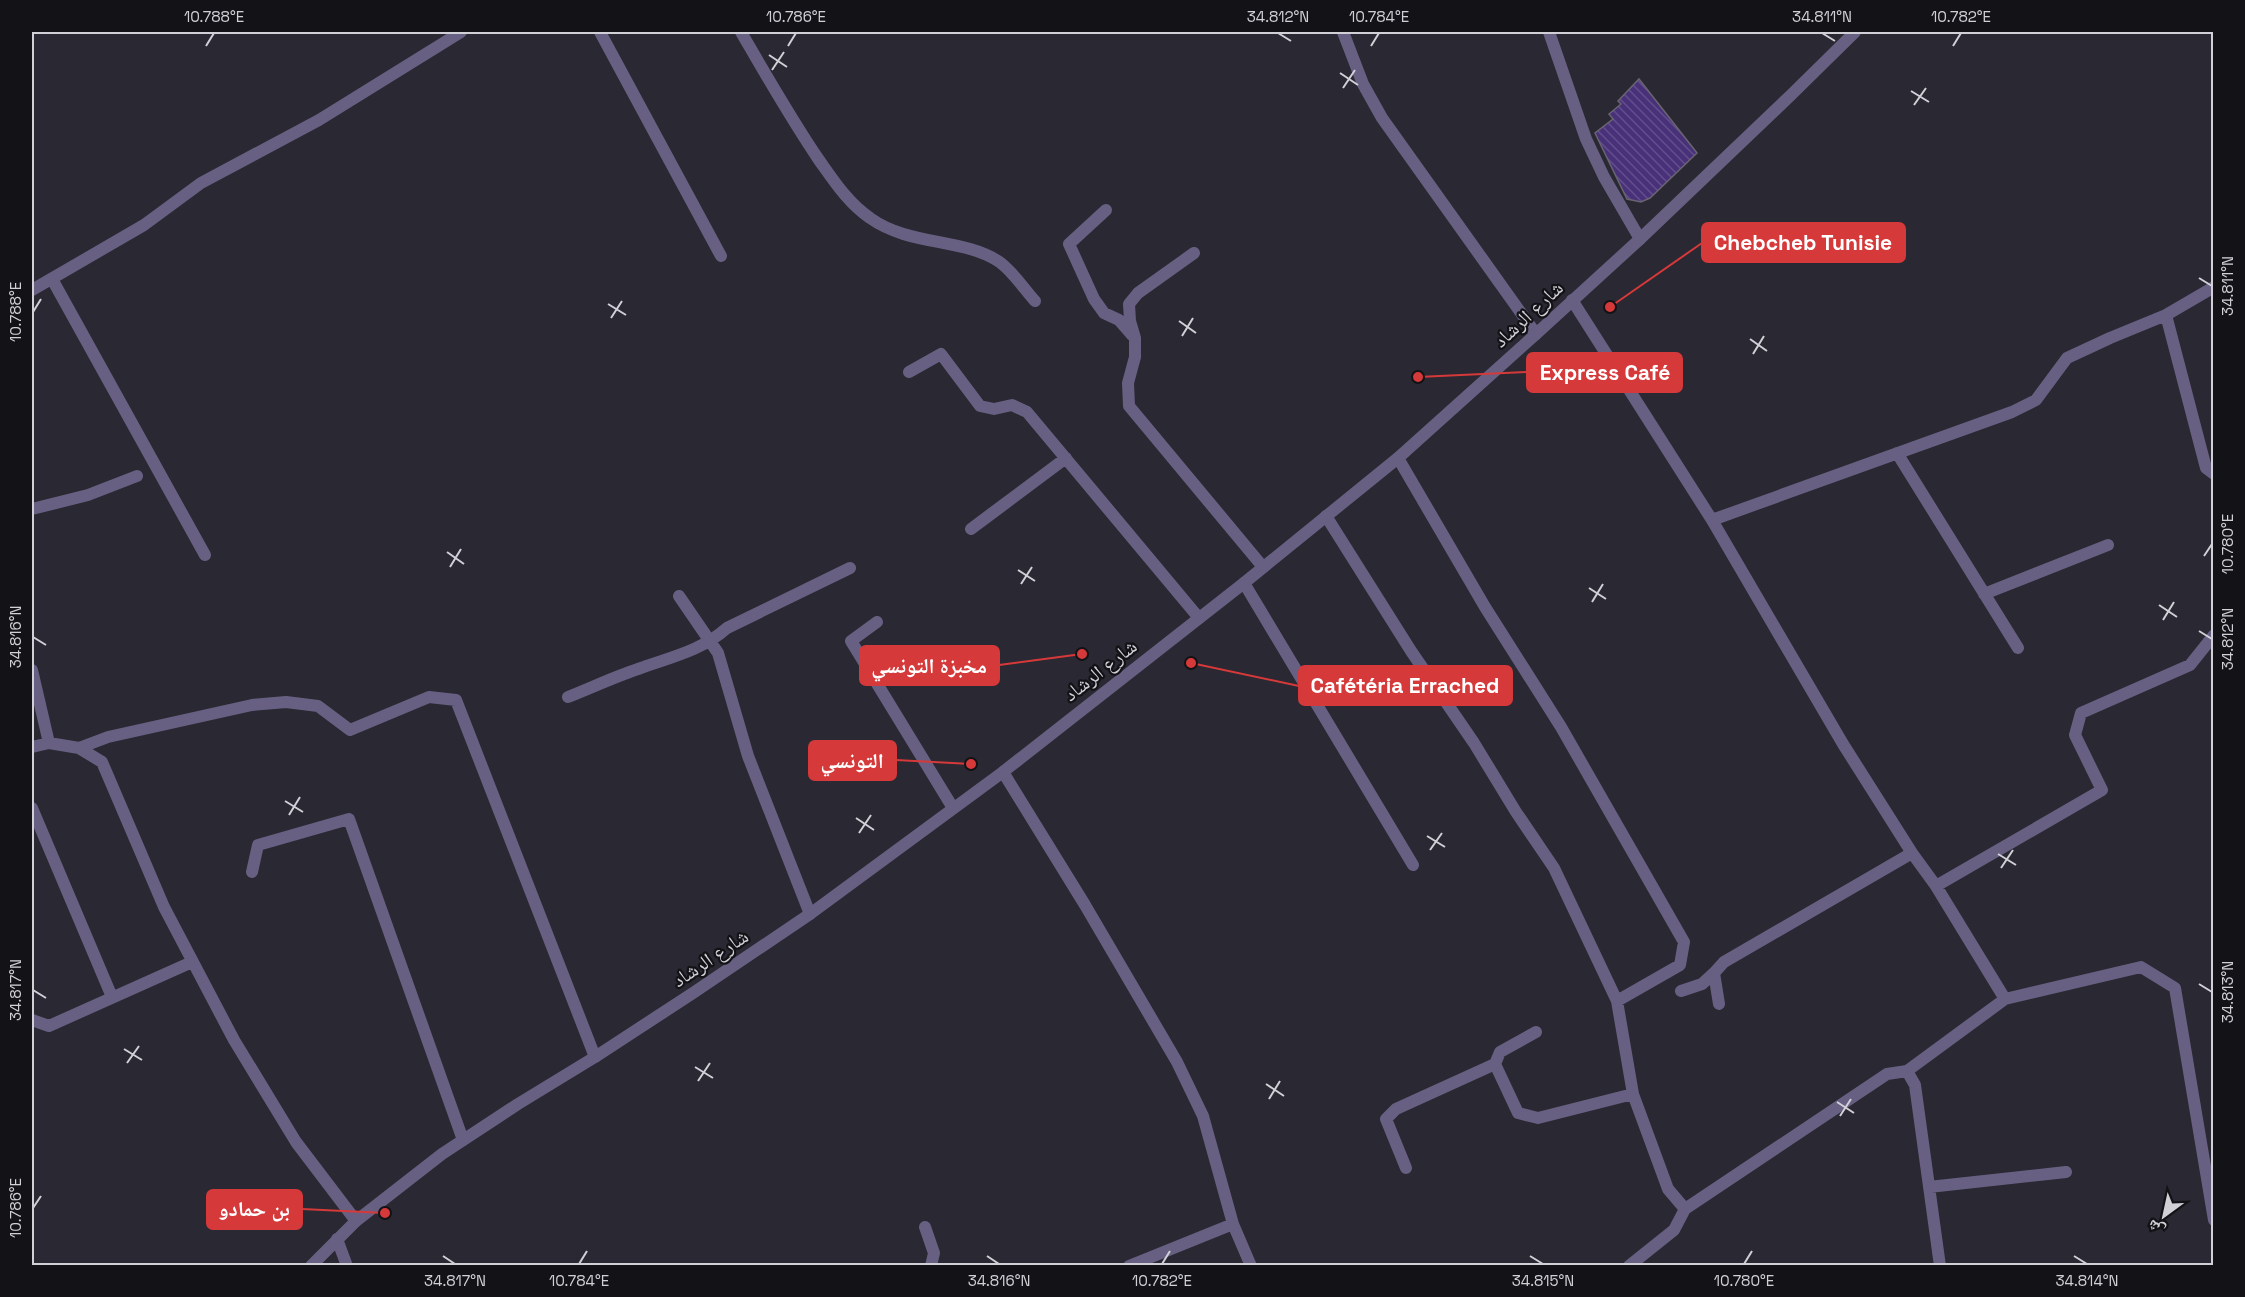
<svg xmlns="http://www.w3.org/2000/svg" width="2245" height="1297" font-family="'Space Grotesk','Noto Naskh Arabic',sans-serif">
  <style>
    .building { fill: url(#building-back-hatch); stroke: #686571; stroke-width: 1.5 }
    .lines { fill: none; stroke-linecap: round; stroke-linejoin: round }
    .minor { stroke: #686082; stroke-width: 12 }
    .tertiary { stroke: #686082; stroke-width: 12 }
    .ticks { fill: none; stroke: #d1d0d7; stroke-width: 2 }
    .labels { text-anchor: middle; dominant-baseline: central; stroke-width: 4.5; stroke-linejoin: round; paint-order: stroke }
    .street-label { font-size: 20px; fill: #d1d0d7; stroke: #131216 }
    .leader { fill: none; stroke: #d6393a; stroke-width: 2 }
    .callout-dot { fill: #d6393a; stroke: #131216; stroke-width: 2 }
    .callout { fill: #d6393a; stroke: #d6393a; stroke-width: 2 }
    .callout-label { font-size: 21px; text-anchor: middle; font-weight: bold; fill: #fff }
    .neatline { fill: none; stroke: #d1d0d7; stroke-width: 2 }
    .ticks-label { font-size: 15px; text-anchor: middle; fill: #d1d0d7 }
  </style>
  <defs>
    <pattern id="building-back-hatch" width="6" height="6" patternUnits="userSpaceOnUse" patternTransform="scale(1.5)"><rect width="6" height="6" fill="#49317a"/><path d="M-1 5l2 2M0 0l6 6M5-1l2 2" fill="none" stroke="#624e8c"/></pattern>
  </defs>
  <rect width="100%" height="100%" fill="#2a2832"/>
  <!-- building -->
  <path class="building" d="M1639,79L1697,153L1650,198L1641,202L1627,199L1595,133L1613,119L1609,114L1621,104L1618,101Z"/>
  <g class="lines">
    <!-- minor -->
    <path class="minor" d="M600,32L721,256
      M741,32C766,75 791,119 819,160C834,181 848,203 870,218C909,246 962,238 998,261C1012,270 1024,289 1035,301
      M1343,32L1363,84L1382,118L1536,334
      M1549,32L1586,139L1604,177L1640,239
      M1106,210L1069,244L1094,299L1104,313L1119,320L1132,335
      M1194,253L1138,293L1129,304L1130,321L1135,338V357L1128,383L1129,406L1263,567
      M52,279L205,555
      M32,290L144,225L201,183L319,120L461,32
      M1572,300L1712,520L1843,744L1912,853L1936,886L2005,999L1907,1071L1915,1085L1940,1266
      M2166,315L2206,468L2214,474
      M909,372L941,354L980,406L994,409L1012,405L1027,412L1199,618
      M1897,453L2018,648
      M1398,458L1485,607L1561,727L1684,942L1680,965L1617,1001L1633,1094L1668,1189L1685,1209
      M32,509L88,495L137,476
      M1326,516L1411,651L1474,743L1516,812L1554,868L1617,1001
      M1712,520L2012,412L2036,400L2067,358L2110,338L2166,315L2214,287
      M971,529L1066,458
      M1244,583L1413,865
      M1984,594L2108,545
      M679,596L718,653L748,756L810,914
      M877,622L851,641L953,808
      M32,670L49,743
      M568,697C591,688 614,677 638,669C671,657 701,651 727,628L850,568
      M32,747L49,743L79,748L102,762L164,907L234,1040L296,1142L356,1221
      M79,748L108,737L252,705L286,702L318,706L350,730L429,697L456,700L595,1057
      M1003,772L1085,905L1177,1062L1203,1116L1233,1224L1251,1266
      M32,808L112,997
      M252,872L258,845L349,819L463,1140
      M1936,886L2102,790L2075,735L2081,713L2190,665L2214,635
      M1681,991L1702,984L1714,973
      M2005,999L2141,967L2175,988L2214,1220
      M1719,1004L1714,973L1724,962L1912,853
      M32,1020L49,1026L192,962
      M1495,1064L1500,1052L1536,1032
      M1406,1168L1386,1119L1396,1109L1495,1064L1518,1113L1538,1118L1633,1094
      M1929,1187L2066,1172
      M925,1227L934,1253L931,1266
      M1129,1266L1233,1224
      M1629,1266L1674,1230L1685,1209L1887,1074L1907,1071"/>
    <!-- tertiary -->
    <path class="tertiary" d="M337,1239L347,1266
      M311,1266L356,1221L442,1154L518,1104L595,1057L693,993L810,914L1003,772L1244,583L1398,458L1536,334L1640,239L1791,95L1855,32"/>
  </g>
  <!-- ticks -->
  <path class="ticks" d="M1278,33L1291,41M1822,33L1835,41M206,46L214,33M788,46L796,33M1371,46L1379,33M1953,46L1961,33M769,55L787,67M772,70L784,52M1340,73L1358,85M1343,88L1355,70M1911,91L1929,102M1914,105L1926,88M2199,278L2212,286M608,304L626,315M33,312L41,299M611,318L622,301M1179,321L1196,333M1182,336L1193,318M1750,339L1767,351M1753,354L1764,336M447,552L464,564M2204,556L2212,544M450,567L461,549M1018,570L1035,581M1021,584L1032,567M1589,588L1606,599M1592,602L1603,584M2159,605L2177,617M2163,620L2174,602M2199,631L2212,639M33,637L46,645M285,801L303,812M289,815L300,797M856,818L874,830M859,833L871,815M1427,836L1445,847M1430,850L1442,833M1998,854L2016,865M2001,868L2013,850M2199,984L2212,992M33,990L46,998M124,1049L142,1060M127,1063L139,1046M695,1067L713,1078M698,1081L710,1063M1266,1084L1284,1096M1269,1099L1280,1081M1837,1102L1854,1113M1840,1116L1851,1099M33,1208L41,1196M443,1256L455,1264M987,1256L999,1264M1530,1256L1543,1264M2074,1256L2087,1264M579,1264L587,1251M1162,1264L1170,1251M1744,1264L1752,1251"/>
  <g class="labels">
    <!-- street labels -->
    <g class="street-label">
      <text transform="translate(1528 314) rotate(-43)">شارع الرشاد</text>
      <text transform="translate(1100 670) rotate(-38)">شارع الرشاد</text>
      <text transform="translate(710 958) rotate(-34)">شارع الرشاد</text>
    </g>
  </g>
  <!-- callouts -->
  <path class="leader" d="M1610 307L1702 243M1418 377L1527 372M1082 654L999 665M1191 663L1299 686M971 764L896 760M385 1213L302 1209"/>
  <g class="callout-dot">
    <circle cx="1610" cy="307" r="6"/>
    <circle cx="1418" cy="377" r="6"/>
    <circle cx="1082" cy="654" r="6"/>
    <circle cx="1191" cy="663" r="6"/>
    <circle cx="971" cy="764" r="6"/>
    <circle cx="385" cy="1213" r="6"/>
  </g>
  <g class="callout">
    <rect x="1702" y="223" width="203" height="39" rx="6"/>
    <rect x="1527" y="353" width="155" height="39" rx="6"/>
    <rect x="860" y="646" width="139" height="39" rx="6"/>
    <rect x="1299" y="666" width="213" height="39" rx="6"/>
    <rect x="809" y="741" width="87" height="39" rx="6"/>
    <rect x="207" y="1190" width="95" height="39" rx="6"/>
  </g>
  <g class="callout-label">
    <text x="1803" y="250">Chebcheb Tunisie</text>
    <text x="1605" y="380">Express Café</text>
    <text x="929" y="673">مخبزة التونسي</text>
    <text x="1405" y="693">Cafétéria Errached</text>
    <text x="852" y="768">التونسي</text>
    <text x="254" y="1216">بن حمادو</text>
  </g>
  <!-- border -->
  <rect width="2245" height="1297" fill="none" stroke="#131216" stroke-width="66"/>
  <!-- north arrow -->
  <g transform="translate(2164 1216) rotate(213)" stroke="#131216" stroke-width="4.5" paint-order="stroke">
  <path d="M0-4.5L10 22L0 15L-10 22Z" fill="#d1d0d7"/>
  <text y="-9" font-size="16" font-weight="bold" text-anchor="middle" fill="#d1d0d7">ش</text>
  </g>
  <rect x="33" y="33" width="2179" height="1231" class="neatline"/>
  <g class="ticks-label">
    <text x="214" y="22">10.788°E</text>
    <text x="796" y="22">10.786°E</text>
    <text x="1278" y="22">34.812°N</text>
    <text x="1379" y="22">10.784°E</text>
    <text x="1822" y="22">34.811°N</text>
    <text x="1961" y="22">10.782°E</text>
    <text transform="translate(2228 286) rotate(-90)" y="5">34.811°N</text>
    <text transform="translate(16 312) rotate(-90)" y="5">10.788°E</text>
    <text transform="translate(2228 544) rotate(-90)" y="5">10.780°E</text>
    <text transform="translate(16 637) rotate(-90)" y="5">34.816°N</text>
    <text transform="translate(2228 639) rotate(-90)" y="5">34.812°N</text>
    <text transform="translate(16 990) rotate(-90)" y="5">34.817°N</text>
    <text transform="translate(2228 992) rotate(-90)" y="5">34.813°N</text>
    <text transform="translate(16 1208) rotate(-90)" y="5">10.786°E</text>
    <text x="455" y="1286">34.817°N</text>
    <text x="579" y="1286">10.784°E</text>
    <text x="999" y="1286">34.816°N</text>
    <text x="1162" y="1286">10.782°E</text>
    <text x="1543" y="1286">34.815°N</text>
    <text x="1744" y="1286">10.780°E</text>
    <text x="2087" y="1286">34.814°N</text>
  </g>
</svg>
